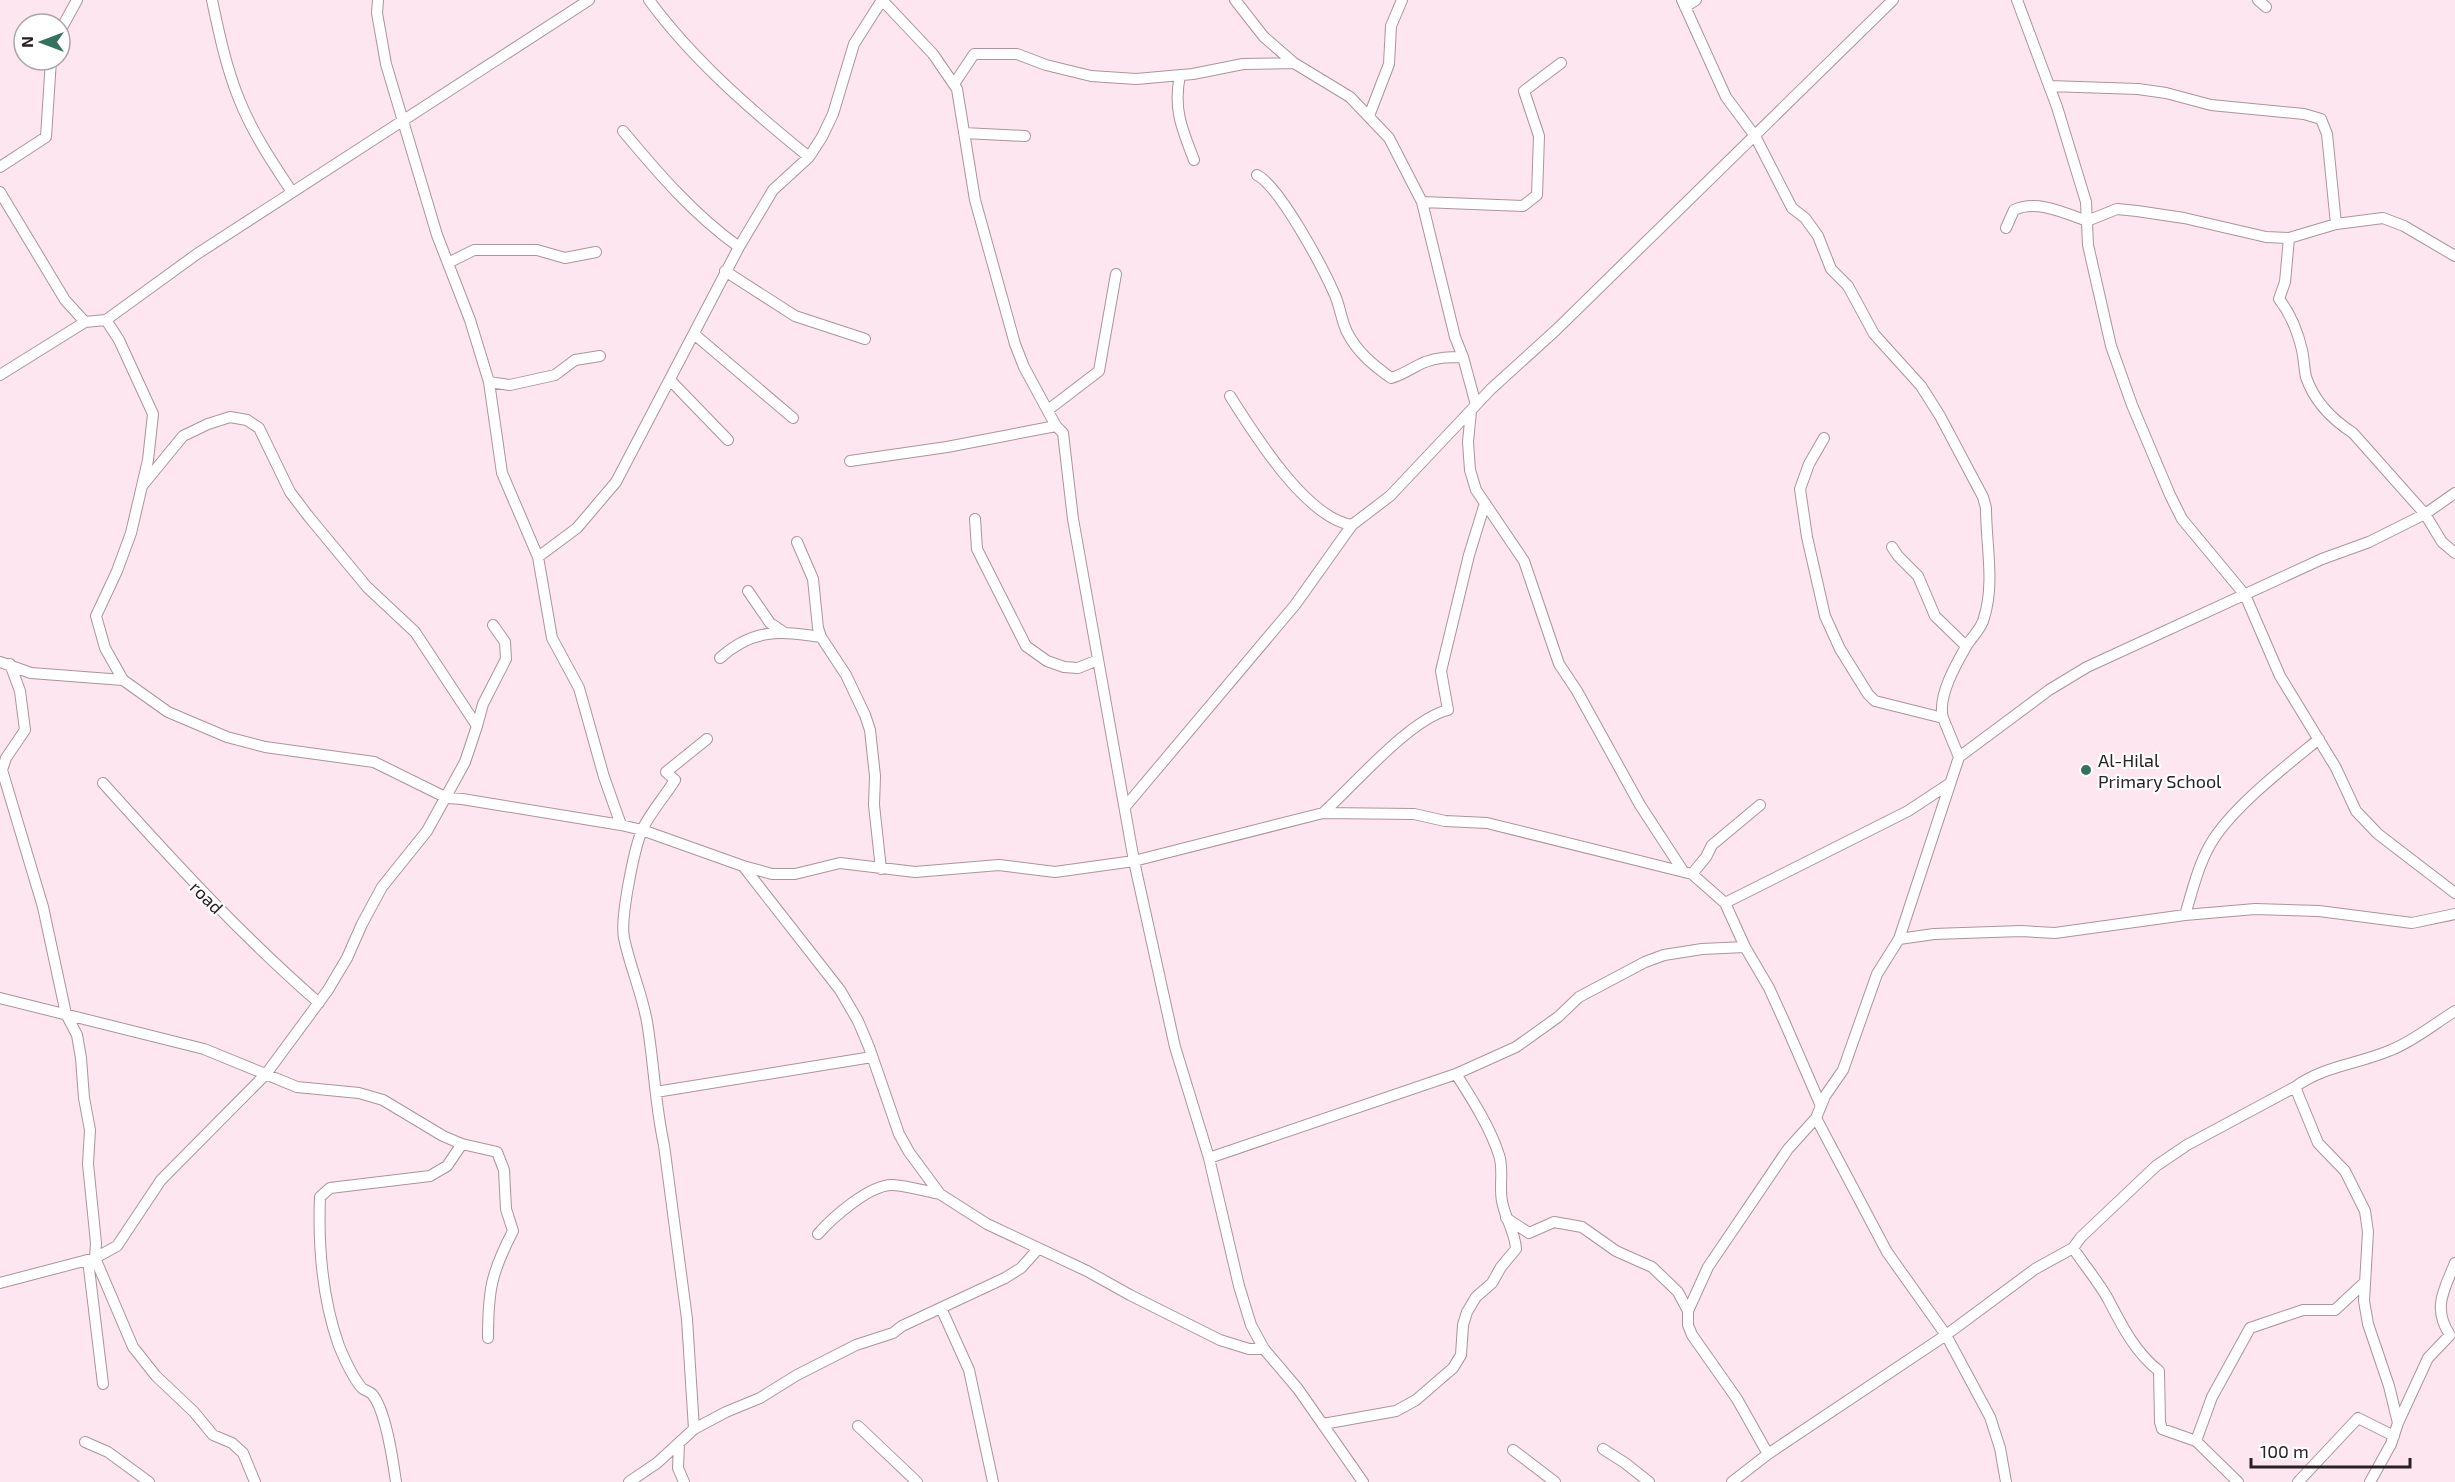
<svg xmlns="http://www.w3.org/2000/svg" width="2455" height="1482" font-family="'Exo 2',sans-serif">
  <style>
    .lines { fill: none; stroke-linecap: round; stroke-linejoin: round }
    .street-casing { stroke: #ab949d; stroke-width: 12 }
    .street { stroke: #fff; stroke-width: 10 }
    .poi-dot { fill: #337260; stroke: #fff; stroke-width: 2 }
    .labels { text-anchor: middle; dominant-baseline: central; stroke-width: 4.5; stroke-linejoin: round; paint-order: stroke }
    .poi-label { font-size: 18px; fill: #2a2125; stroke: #fff; text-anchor: start }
    .street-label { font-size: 18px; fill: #2a2125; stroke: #fff }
  </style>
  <rect width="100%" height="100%" fill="#fee6f0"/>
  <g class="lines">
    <!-- street casing -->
    <g class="street-casing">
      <path id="street" d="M212,0C219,33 226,67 239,99C252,132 272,162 292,192
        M378,0L377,13L386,64L437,235L470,320L489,382L502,473L538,557L552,638L579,688L604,777L621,825
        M649,0C692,59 752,111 809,157
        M1235,0L1264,37L1294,63
        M1682,0L1726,97L1755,136L1792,208L1805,218L1818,236L1831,269L1848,286L1874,334L1921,386L1940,416L1983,497L1986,508C1986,545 1995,583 1984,618C1982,628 1972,637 1967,645C1956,664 1937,697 1943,718
        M2017,0L2057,107L2086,202L2088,245L2111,346L2132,405L2170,495L2182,519L2245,595L2280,676L2336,768L2356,811L2378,834L2455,893
        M2258,0L2266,7
        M1685,7L1696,0
        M60,31L77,0
        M1180,75C1173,109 1182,129 1194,160
        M954,84L974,54H1017L1046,65L1091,76L1136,79L1193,74L1243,64L1294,63L1350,97L1389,138L1422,202L1455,337L1463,357L1476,405
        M2049,86L2138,89L2166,93L2211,105L2304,114L2321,119L2327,134L2336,224
        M1369,116L1389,64L1391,26L1402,0
        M623,131C658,173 694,215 739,247
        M964,133L1025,136
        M0,167L46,137L51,60
        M1257,175C1280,187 1322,266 1334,293C1340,305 1341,320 1347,332C1357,352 1373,365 1391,378C1403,375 1413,367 1425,362C1438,357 1450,357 1463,357
        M0,192L65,300L85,322L106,320L119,340L153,414L148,460L131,533L117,571L96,616L105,648L123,680
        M1422,202L1523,206L1537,195L1539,136L1524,91L1561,63
        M2006,228L2014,210C2036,199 2065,213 2087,221L2117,209L2137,211L2184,218L2266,237L2289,238L2336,224L2383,218L2404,226L2455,256
        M2289,238L2285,282L2279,299C2290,313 2298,333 2302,350C2304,359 2304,368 2306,377C2314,401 2333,420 2353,433L2425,514L2442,542L2455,553
        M448,263L474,250H537L565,258L596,252
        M725,271L795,316L865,339
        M106,320L197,254L589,0
        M694,334L793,418
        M0,375L85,322
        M670,380L728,440
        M489,382L510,385L555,375L575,360L600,356
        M1230,396C1254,434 1306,518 1352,525
        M1048,410L1099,371L1116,274
        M1471,411L1468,442L1470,470L1476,490L1524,561L1559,664L1577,691L1640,805L1683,871
        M1824,438L1809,464L1800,489L1807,537L1825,616L1840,649L1868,694L1875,701L1943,718L1959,757
        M850,461L947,447L1056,426L1063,433L1073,519L1134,861L1175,1047L1209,1158L1239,1286L1251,1325L1264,1349L1298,1389L1363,1482
        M975,519L977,549L1026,646L1047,661L1064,667L1078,668L1098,660
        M797,542L813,579L818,628L821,637L846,675L865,715L870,730L875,776L874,805L881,869
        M1892,547L1898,556L1918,576L1935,616L1966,646
        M538,557L577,528L616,482L739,247L773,190L809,157L822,137L833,114L854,44L882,0L933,54L957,89L975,200L1015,344L1024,367L1056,426
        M748,591L770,623L782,631
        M720,658C753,628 780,631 821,637
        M0,662L31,673L123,680L168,712L227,737L265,747L374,762L447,798L462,799L621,825L642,830L743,866L840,990L858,1021L869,1047L899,1134L909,1152L940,1194L987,1224L1087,1271L1130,1295L1220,1340L1249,1349H1264
        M10,664L20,691L25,730L6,758L2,770L43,907L66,1014L77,1035L81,1058L84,1098L90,1130L88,1164L96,1243L95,1258L133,1347L156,1376L194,1412L213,1435L232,1443L243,1453L255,1482
        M477,726L483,704L506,659L505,642L493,625
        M103,783C172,860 241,935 319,1003
        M1125,807L1295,605L1352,525L1390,496L1491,389L1556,330L1893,0
        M1323,813C1354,785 1410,719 1448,710L1441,671L1469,555L1485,503
        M743,866L772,874H795L840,863L915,872L999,865L1055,872L1134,861L1323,813L1414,814L1445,821L1487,823L1692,874L1725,903L1745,947L1769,988L1784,1021L1821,1106
        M1692,874L1706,857L1712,845L1760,805
        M1725,903L1908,811L1949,784
        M2185,915C2192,892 2198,866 2210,845C2230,809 2286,766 2319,739
        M1899,939L1934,934L2021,931L2055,933L2185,915L2255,909L2319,911L2412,923L2455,914
        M0,998L204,1049L297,1087L359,1093L383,1100L443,1136L462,1144L497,1152L504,1170L506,1209L513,1231C491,1273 488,1291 488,1338
        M2295,1087L2318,1143L2345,1171L2365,1211L2368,1232L2364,1301L2368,1324L2389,1386L2398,1423
        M656,1092L872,1057
        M1816,1118L1887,1252L1946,1335L1990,1417L2000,1448L2006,1482
        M1209,1158L1456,1074L1516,1047L1558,1017L1579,997L1645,962L1664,955L1702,949L1745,947
        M1506,1218L1529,1233L1554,1222L1582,1227L1616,1251L1652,1267L1678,1292L1688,1311
        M818,1234C832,1218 870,1184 893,1185C908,1186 925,1191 940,1194
        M2073,1248C2084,1265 2098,1281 2108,1299C2122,1326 2135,1352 2159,1371L2160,1422L2162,1429L2196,1441L2238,1482
        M88,1260L103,1384
        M0,1283L95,1258L117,1246L161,1180L266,1074L328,990L347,958L362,924L382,887L427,831L465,762L477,726L415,632L367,587L309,517L290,492L259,428L247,420L230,417L208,424L183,436L142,486
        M941,1308L969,1370L993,1482
        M1323,1424L1396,1411L1416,1400L1453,1368L1461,1355L1463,1325L1467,1312L1476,1297L1492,1283L1501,1267L1516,1249C1515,1231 1505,1219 1502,1201C1499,1187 1504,1169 1499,1155C1490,1127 1472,1099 1456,1074
        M858,1426L917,1482
        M694,1429L687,1319L664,1145C655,1105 654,1063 647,1022C642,993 630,967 624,938C620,918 634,850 642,830C650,813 665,796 675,780L666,772L707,739
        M2196,1441L2212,1397L2250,1328L2303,1310H2335L2364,1283
        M85,1442L108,1452L149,1482
        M679,1443L678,1468L684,1482
        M1603,1449L1625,1463L1649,1482
        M1513,1450L1555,1482
        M1768,1454L1737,1399L1692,1335L1688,1325V1311L1708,1267L1788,1149L1816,1118L1825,1096L1843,1070L1877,974L1899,939L1959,757L2049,690L2087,667L2322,559L2369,542L2425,514L2455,493
        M396,1482C393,1461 386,1410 372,1394C369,1391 363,1390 361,1387C352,1376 344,1358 339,1346C322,1298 318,1248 320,1197L330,1188L430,1176L447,1166L462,1144
        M629,1482L657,1463L694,1429L726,1412L760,1398L797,1375L856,1345L893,1333L902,1326L1005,1278L1021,1268L1038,1249
        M1732,1482L1768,1454L1946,1335L2035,1269L2073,1248L2081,1237L2156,1166L2187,1145L2295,1087C2323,1066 2359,1064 2391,1050C2414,1041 2434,1024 2455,1011
        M2298,1482L2358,1418L2394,1436
        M2370,1482L2391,1444L2398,1423L2428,1358L2450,1335C2432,1308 2444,1290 2455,1263"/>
    </g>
    <!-- street -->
    <use href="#street" class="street"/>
  </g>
  <!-- markers -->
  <circle class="poi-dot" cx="2086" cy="770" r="6"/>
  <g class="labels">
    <!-- poi labels -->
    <g class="poi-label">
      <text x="2098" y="760">Al-Hilal<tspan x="2098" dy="21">Primary School</tspan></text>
    </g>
    <!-- street labels -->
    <g class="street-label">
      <text transform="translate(207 897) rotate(45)">road</text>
    </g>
  </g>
  <!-- north arrow -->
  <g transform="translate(42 42) rotate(270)"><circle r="28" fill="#ffffff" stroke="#aaa6a8" stroke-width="1.5"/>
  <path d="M0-4.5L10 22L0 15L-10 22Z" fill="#337260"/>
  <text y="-9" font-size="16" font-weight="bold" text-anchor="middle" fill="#2a2125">N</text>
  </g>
  <!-- scale -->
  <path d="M2251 1458v9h159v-9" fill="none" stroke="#2a2125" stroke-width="3"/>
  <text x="2260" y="1458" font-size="18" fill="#2a2125" stroke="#ffffff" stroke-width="4.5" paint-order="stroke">100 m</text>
</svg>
